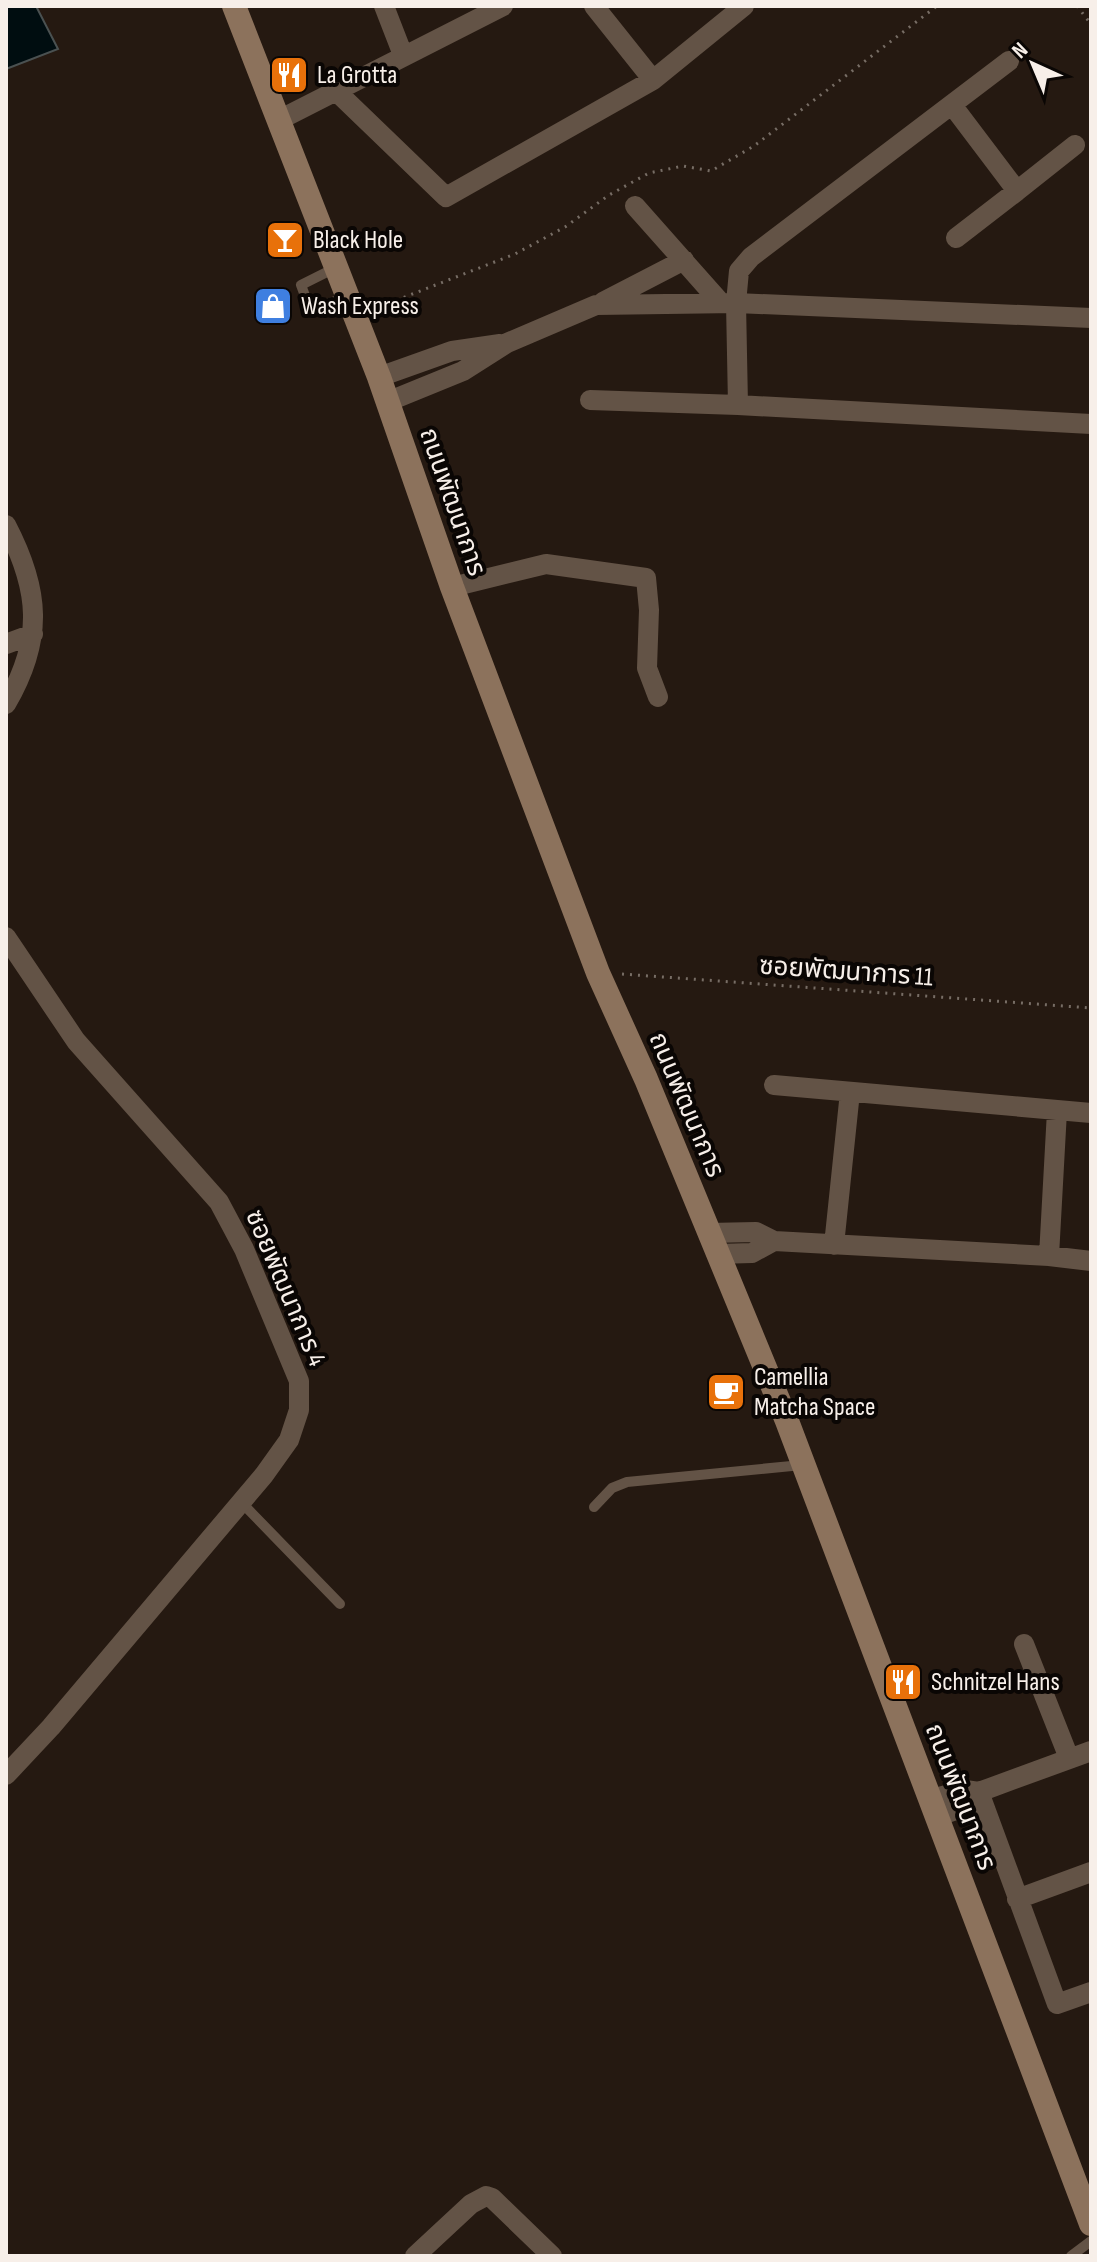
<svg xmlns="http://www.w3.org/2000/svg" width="1097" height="2262" font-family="'Sofia Sans Condensed','Noto Sans Thai',sans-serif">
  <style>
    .water { fill: #000d10; stroke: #4a5151; stroke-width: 2 }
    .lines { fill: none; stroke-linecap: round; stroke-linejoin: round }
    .path { stroke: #776d65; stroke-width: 3; stroke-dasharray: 2 6; stroke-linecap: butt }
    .lane { stroke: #635346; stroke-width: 10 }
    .street { stroke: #635346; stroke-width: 20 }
    .secondary { stroke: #8c725c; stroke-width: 24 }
    .labels { text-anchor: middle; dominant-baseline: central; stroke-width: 8; stroke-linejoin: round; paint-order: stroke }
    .poi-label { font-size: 26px; fill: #f7efe9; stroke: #0a0604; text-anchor: start }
    .street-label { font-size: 26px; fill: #f7efe9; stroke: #0a0604 }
  </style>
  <rect width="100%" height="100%" fill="#251911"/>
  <!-- water -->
  <path class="water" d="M6,6H36L58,49L6,69Z"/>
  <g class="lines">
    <!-- path -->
    <path class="path" d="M1077,6L1091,24
      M374,309L515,254L565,227L609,195L649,173L683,166L711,171L754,146L937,6
      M622,974L1091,1008"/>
    <!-- lane -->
    <path class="lane" d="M335,268L301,285L310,309L348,297
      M242,1503L340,1604
      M594,1507L612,1488L627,1482L802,1465
      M1071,2256L1091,2241"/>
    <!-- street -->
    <path class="street" d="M384,6L403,55
      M594,6L653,80
      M1009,61L751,257L739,271L736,303L738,405L1091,424
      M336,91L446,197L653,80L744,6
      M952,105L1017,191L1075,145
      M279,120L503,6
      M635,206L721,303
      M956,238L1017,191
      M603,302L684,260
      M379,377L452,351L500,344
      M590,400L738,405
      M387,402L463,371L507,343L596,305L736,303L1091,318
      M6,525C40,590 44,639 6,704
      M452,587L546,564L646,578L649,610L647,668L658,697
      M6,644L33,634
      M6,937L76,1041L219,1202L244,1249L299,1381V1410L289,1440L264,1475L51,1727L6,1775
      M774,1085L1091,1113
      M708,1233L756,1232L774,1241L752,1253L717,1254
      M774,1241L1049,1256L1091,1261
      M834,1245L850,1092
      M1049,1256L1057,1111
      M1024,1644L1069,1758
      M1091,1751L979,1792L1057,2004L1091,1992
      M932,1799L965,1790L979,1792L968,1806L938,1816
      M1017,1899L1091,1872
      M415,2256L471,2204L486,2196L492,2198L552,2256"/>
    <!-- secondary -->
    <path class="secondary" d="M234,6L379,377L452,587L598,973L646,1079L787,1421L1091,2224"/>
  </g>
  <!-- icons -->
  <defs>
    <g id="restaurant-square" transform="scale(2)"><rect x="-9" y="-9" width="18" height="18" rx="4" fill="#e8710a" stroke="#0a0604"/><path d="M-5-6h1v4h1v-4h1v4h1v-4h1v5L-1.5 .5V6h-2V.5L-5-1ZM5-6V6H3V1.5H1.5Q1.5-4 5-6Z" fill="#fff"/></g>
    <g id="bar-square" transform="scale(2)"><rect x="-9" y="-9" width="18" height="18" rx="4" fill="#e8710a" stroke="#0a0604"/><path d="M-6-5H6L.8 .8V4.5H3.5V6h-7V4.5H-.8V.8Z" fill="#fff"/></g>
    <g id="shop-square" transform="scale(2)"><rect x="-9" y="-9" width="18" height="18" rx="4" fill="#3f7fe0" stroke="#0a0604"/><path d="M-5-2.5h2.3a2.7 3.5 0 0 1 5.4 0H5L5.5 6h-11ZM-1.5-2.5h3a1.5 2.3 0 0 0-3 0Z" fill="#fff"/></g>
    <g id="cafe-square" transform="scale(2)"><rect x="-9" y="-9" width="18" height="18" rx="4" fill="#e8710a" stroke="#0a0604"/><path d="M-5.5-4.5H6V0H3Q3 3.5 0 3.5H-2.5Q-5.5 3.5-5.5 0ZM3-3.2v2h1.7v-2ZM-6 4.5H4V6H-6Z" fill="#fff"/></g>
  </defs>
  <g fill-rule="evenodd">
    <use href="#restaurant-square" x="289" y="75"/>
    <use href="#bar-square" x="285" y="240"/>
    <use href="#shop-square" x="273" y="306"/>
    <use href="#cafe-square" x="726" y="1392"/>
    <use href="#restaurant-square" x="903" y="1682"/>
  </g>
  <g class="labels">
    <!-- poi labels -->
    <g class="poi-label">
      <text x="317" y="75">La Grotta</text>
      <text x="313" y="240">Black Hole</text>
      <text x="301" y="306">Wash Express</text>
      <text x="754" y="1377">Camellia<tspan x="754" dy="30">Matcha Space</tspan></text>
      <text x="931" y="1682">Schnitzel Hans</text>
    </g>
    <!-- street labels -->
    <g class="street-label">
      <text transform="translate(452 502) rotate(71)">ถนนพัฒนาการ</text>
      <text transform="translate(846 972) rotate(4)">ซอยพัฒนาการ 11</text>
      <text transform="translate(686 1105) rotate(67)">ถนนพัฒนาการ</text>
      <text transform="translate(285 1288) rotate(67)">ซอยพัฒนาการ 4</text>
      <text transform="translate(960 1797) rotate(69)">ถนนพัฒนาการ</text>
    </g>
  </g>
  <!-- border -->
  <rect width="1097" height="2262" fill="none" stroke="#f7efe9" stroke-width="16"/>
  <!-- north arrow -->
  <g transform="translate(1033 64) rotate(316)" stroke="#0a0604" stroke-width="6" paint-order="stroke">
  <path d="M0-6L14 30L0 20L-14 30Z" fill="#f7efe9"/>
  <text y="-12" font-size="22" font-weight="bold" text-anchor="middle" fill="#f7efe9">N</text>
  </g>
</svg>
